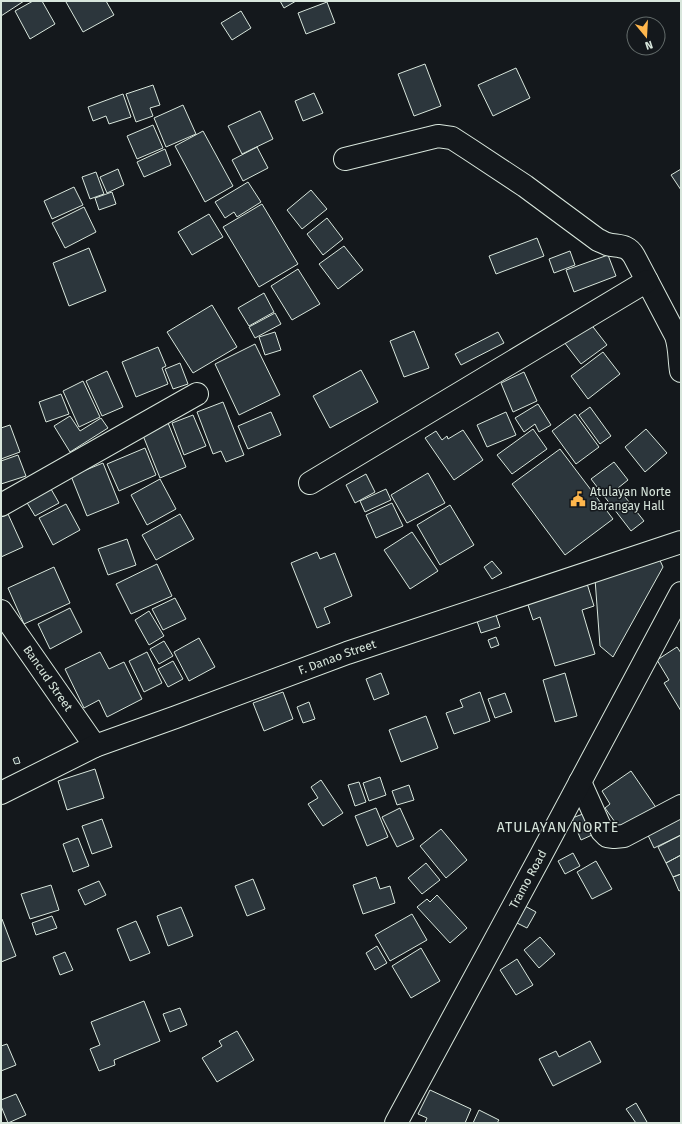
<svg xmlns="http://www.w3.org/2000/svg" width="682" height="1124" font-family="'Fira Sans',sans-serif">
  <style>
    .building { fill: #2c363c; stroke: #d8e6dc }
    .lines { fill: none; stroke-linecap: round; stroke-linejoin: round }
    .street-casing { stroke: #d8e6dc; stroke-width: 24 }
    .secondary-casing { stroke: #d8e6dc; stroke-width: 24 }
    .street { stroke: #14181c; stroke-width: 22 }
    .secondary { stroke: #14181c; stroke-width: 22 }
    .labels { text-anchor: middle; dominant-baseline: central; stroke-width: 3; stroke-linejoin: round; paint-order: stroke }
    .poi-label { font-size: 12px; fill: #d8e6dc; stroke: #14181c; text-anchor: start }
    .street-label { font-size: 12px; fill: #d8e6dc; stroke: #14181c }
    .quarter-label { font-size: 14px; letter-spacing: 1px; fill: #d8e6dc; stroke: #14181c }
  </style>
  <rect width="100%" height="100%" fill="#14181c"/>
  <!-- building -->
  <path class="building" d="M1,1H24L1,16Z
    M33,1H42L55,24L30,39L15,11Z
    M67,1H106L114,15L83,32L66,2Z
    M280,1H296L284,8Z
    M327,2L335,23L306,34L298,13Z
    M241,11L251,28L232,40L221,23Z
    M425,64L441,106L414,116L398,74Z
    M516,68L530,98L493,116L478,85Z
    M153,85L160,105L150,108L153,116L136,122L126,94Z
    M314,93L323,113L303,121L295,101Z
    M123,94L131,117L109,124L106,116L93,121L88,107Z
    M183,105L196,134L166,147L154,118Z
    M260,111L273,139L242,154L228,126Z
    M153,125L163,148L137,159L127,136Z
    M203,131L233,186L205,202L175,146Z
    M257,147L268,168L243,181L232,160Z
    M165,149L171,165L144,177L137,162Z
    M118,169L124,185L107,193L100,177Z
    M681,169V190L671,175Z
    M96,172L104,194L90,199L82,177Z
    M248,182L261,202L237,217L234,212L225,218L215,202Z
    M74,187L83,205L52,219L44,201Z
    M311,190L327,209L302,229L287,210Z
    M112,192L116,204L99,210L95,198Z
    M262,204L298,264L259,287L223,227Z
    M84,207L96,232L65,248L52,223Z
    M209,214L223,237L192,255L178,232Z
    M327,218L343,239L323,255L307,234Z
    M537,238L544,256L496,274L489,256Z
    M344,246L363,270L338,289L319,264Z
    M89,248L106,291L69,306L53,263Z
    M570,251L575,265L554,273L549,259Z
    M608,255L616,276L574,292L566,270Z
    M298,269L320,304L292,320L271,286Z
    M264,293L274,312L249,326L238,308Z
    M212,305L237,347L193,373L167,332Z
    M275,313L281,324L255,338L249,327Z
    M590,323L607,345L581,364L564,342Z
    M414,331L429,368L404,377L390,341Z
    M275,332L281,350L265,355L259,337Z
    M498,332L504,343L461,365L455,354Z
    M255,344L280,395L239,415L215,364Z
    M158,347L166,366L162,368L168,384L136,397L122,362Z
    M603,352L620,374L588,399L571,376Z
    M180,363L188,384L173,389L165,369Z
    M361,370L378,402L330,428L313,396Z
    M107,371L123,407L102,416L86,381Z
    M524,372L537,401L513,412L501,383Z
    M83,381L100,417L79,427L63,391Z
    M61,394L69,414L46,422L39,402Z
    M223,402L244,455L226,462L221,451L213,454L197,412Z
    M538,404L551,425L539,432L535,424L524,432L515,418Z
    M590,407L611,436L600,444L579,415Z
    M271,412L281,435L248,449L238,426Z
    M506,412L516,435L487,447L477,425Z
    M575,414L599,447L576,464L552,431Z
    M193,415L206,446L184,455L172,423Z
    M70,416L80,431L101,418L108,428L70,452L54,426Z
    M166,418L186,467L160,478L140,428Z
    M10,425L20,452L1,459V428Z
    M533,429L547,449L512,474L497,455Z
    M646,429L667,453L645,472L625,447Z
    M463,430L483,460L454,480L425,438L436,431L442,440L447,436L448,439Z
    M145,448L156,475L119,491L107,464Z
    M560,449L613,519L565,555L512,484Z
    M18,455L26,476L1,484V461Z
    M614,462L628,480L618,488L644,521L631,531L591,479Z
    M103,463L119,503L87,516L71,476Z
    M428,473L445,503L407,523L391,495Z
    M366,474L375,492L355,503L346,485Z
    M160,479L176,509L147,525L131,495Z
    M47,482L59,503L35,516L23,496Z
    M386,489L391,500L365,512L360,501Z
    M392,503L403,526L376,538L366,515Z
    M66,504L80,530L53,545L39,518Z
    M450,505L474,545L440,565L417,525Z
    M8,514L23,547L1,557V517Z
    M180,514L194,539L156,560L142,535Z
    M412,532L438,571L410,589L384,550Z
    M127,539L136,565L108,575L98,549Z
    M317,552L320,559L335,553L352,596L324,608L330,623L317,628L291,563Z
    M657,554L663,567L613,657L600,646L595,579Z
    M492,561L502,573L492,579L484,567Z
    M157,564L172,596L131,614L116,584Z
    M54,567L70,603L24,624L8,588Z
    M585,577L594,606L582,610L595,654L555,666L540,617L533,620L525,596Z
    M175,598L186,619L163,630L152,609Z
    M70,608L82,632L50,649L38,624Z
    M149,611L164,636L149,645L135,620Z
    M495,612L500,627L481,633L476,618Z
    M496,637L499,645L491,648L488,640Z
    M199,638L215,667L189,681L174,652Z
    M164,641L173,656L159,664L150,649Z
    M677,647L681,653V711L664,683L669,680L657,660Z
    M100,652L109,669L124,662L142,699L107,717L99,700L84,708L65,669Z
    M147,652L162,683L144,692L129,661Z
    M173,661L183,679L168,687L158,669Z
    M381,673L389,694L374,700L366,679Z
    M565,673L577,716L555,722L543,680Z
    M283,692L293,719L264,731L253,703Z
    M480,692L490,721L454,734L446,713L463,707L460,700Z
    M505,693L512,712L495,718L488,699Z
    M309,702L315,719L303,723L297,707Z
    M426,716L438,748L401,762L389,730Z
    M18,757L20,763L15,764L13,759Z
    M95,769L104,798L67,810L58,781Z
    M631,771L657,809L622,832L605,808L610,804L602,791Z
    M380,777L386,795L369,801L363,783Z
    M321,780L343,813L323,826L308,804L318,798L311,787Z
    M359,782L366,802L355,806L348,785Z
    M409,785L414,800L397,805L392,791Z
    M376,808L388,837L367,846L355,816Z
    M400,808L414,839L397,847L382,817Z
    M681,813V835L654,848L645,829Z
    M583,814L592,835L581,840L572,818Z
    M102,819L112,847L92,854L82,826Z
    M441,829L467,860L446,878L420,846Z
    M681,835V855L666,863L658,847Z
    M78,838L89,866L73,872L63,844Z
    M573,853L580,866L565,874L558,861Z
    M681,855V874L673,877L666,863Z
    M596,861L612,889L592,899L577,872Z
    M426,863L440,880L422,894L408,878Z
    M681,874V890L679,891L673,877Z
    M376,877L380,889L390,886L395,903L363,914L353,885Z
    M253,879L265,909L247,916L235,886Z
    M99,881L106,895L85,905L78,890Z
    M51,885L59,910L30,919L21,894Z
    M437,895L467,928L450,943L417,907L427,899L430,902Z
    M525,906L536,912L527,928L515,922Z
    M181,907L193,936L168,946L157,916Z
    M412,914L427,940L390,961L375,935Z
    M52,916L57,928L36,935L32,923Z
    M1,919H2L16,956L1,962Z
    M136,921L150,953L130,961L117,929Z
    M540,937L555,954L539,968L524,950Z
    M377,946L387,963L375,970L366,953Z
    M421,948L440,981L411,998L392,966Z
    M65,952L73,970L60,975L53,957Z
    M517,959L533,985L516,995L500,970Z
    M144,1001L160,1041L114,1060L115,1065L99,1071L90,1049L100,1045L91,1022Z
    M180,1008L187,1025L170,1032L163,1014Z
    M237,1031L254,1060L217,1082L202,1058L222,1046L219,1041Z
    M590,1041L601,1062L553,1086L539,1059L556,1051L559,1057Z
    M7,1044L16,1065L1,1071V1046Z
    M430,1090L471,1109L465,1123H425L427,1118L418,1114Z
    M16,1094L26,1115L8,1123L1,1106V1100Z
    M636,1103L647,1122L645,1123H636L626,1109Z
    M479,1110L499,1120L497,1123H473Z"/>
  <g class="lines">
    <!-- street casing -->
    <g class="street-casing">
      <g id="street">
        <path d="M345,159L438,136L452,138L469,149L525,186L598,240C601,241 604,243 607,244C619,247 627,244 634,256L676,336C680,348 679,359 681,371"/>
        <path d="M310,483L647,281"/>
        <path d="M1,505L197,394"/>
        <path id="s1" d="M1,611L95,746"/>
        <path d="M580,782L602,831L607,836L614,837L624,836L681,806"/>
        <path id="s2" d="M1,793L95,746L176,717L347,653L681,542"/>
      </g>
    </g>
    <!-- secondary casing -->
    <g class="secondary-casing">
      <g id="secondary">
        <path id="s3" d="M396,1123L540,857L681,593"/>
      </g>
    </g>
    <!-- street -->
    <use href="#street" class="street"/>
    <!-- secondary -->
    <use href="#secondary" class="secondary"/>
  </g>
  <!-- icons -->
  <defs>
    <g id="civic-bare" transform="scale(1.2)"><path d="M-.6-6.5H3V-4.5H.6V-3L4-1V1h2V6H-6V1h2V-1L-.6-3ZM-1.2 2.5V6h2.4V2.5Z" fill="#ffb74d" stroke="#14181c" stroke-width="2.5" paint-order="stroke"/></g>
  </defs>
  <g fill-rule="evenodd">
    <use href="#civic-bare" x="578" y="499"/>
  </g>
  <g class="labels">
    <!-- poi labels -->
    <g class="poi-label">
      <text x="590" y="492">Atulayan Norte<tspan x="590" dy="14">Barangay Hall</tspan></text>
    </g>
    <!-- street labels -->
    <g class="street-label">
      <text stroke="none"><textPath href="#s2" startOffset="363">F. Danao Street</textPath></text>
      <text stroke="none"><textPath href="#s1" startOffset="82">Bancud Street</textPath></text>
      <text stroke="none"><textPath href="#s3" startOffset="277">Tramo Road</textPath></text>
    </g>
    <!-- quarter labels -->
    <g class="quarter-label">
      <text x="558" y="827">ATULAYAN NORTE</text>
    </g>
  </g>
  <!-- border -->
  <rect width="682" height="1124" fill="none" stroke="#d8e6dc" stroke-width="4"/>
  <!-- north arrow -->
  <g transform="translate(646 36) rotate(162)"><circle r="19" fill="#14181c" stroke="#626a69"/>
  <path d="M0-3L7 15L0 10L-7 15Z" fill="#ffb74d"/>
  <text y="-6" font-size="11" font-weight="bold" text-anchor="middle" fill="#d8e6dc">N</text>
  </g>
</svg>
